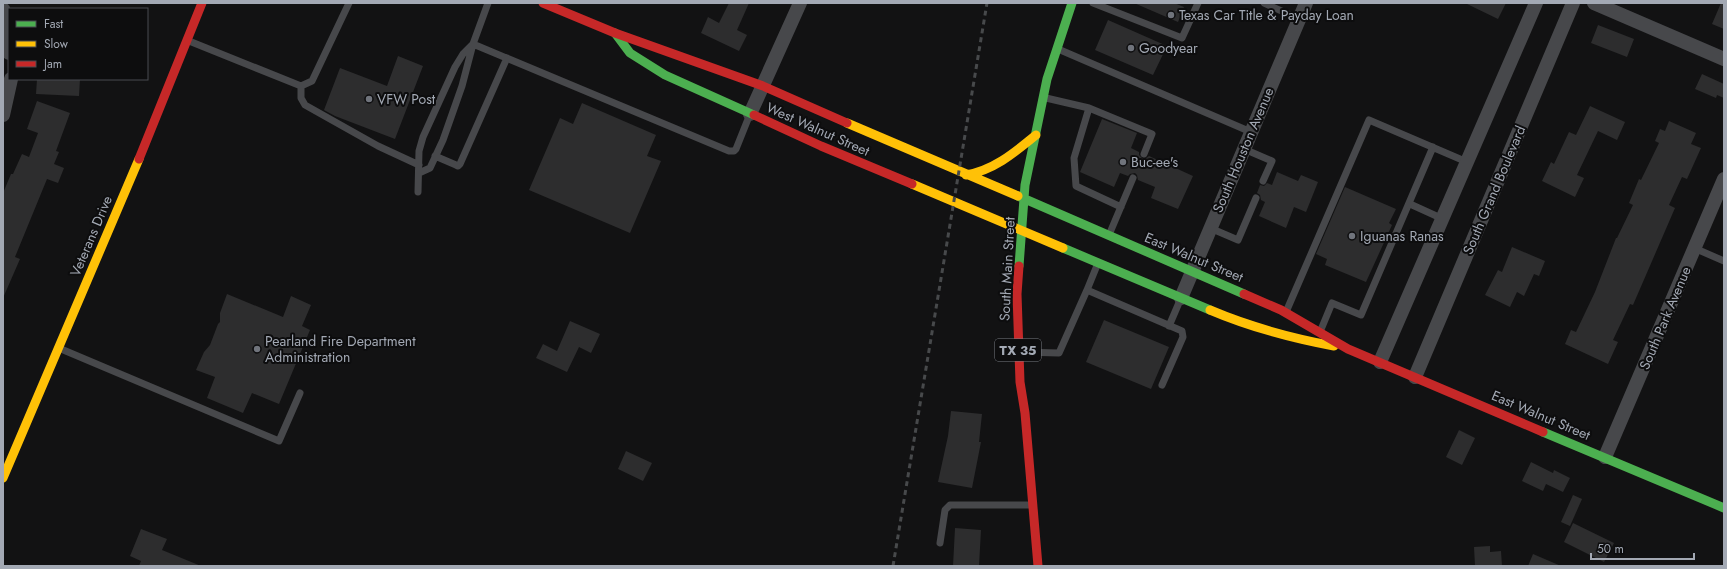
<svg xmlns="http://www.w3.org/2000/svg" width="1727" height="569" font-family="Jost,sans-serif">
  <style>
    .building { fill: #2d2d2e }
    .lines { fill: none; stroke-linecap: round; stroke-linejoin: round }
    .lane { stroke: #47484b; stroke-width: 7 }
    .street { stroke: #47484b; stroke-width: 14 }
    .fast { stroke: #4caf50; stroke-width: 9 }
    .slow { stroke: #ffc107; stroke-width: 9 }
    .jam { stroke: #c62828; stroke-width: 9 }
    .rail { stroke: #47494b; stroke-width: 3; stroke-dasharray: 5 4; stroke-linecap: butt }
    .poi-dot { fill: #70747c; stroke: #0d0d0e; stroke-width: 1.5 }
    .labels { text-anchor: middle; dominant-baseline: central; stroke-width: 4; stroke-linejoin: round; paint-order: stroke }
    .shield { fill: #0d0d0e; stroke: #767a82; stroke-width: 1 }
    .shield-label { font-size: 13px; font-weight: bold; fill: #a3a9b4 }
    .poi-label { font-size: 14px; fill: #a3a9b4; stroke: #0d0d0e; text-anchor: start }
    .street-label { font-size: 14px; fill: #a3a9b4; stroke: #0d0d0e }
  </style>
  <rect width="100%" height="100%" fill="#121213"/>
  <!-- building -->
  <path class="building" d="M729,3H749L737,30L747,35L739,51L701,33L708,17L719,23Z
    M1134,3H1174L1184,7L1178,22Z
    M1465,3H1506L1498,19Z
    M1721,3H1724V29L1712,24Z
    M1108,20L1167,46L1153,75L1095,50Z
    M1598,25L1634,39L1627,57L1591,43Z
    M398,56L423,66L395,139L335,116L324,110L340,68L387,86Z
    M1702,74L1724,84V98L1717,95L1716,98L1695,89Z
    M37,79H80L79,96L36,94Z
    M37,101L70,113L56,151L59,152L54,164L64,168L58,183L47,179L15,257L20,259L3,298V193L11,174H13L22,154L29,157L38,133L27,129Z
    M582,103L656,135L647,156L661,161L630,233L529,190L560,118L573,124Z
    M1590,106L1625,122L1617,140L1598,131L1577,175L1584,178L1575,197L1542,181L1551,162L1554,164L1569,132L1576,135Z
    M1102,119L1137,133L1131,148L1139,152V155L1142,158L1145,159L1149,156L1193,176L1178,209L1151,198L1155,187L1138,180L1137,175L1135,173L1130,174L1128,176L1120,173L1114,187L1080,172Z
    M1669,121L1696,133L1691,144L1701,148L1687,179L1682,177L1669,205L1675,208L1633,305L1630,304L1613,340L1618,342L1608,364L1565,344L1571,330L1576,332L1595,292L1616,238H1617L1633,205L1629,203L1639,179L1641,180L1659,143L1655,141L1660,129L1665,131Z
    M1277,172L1298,181L1301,175L1318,182L1306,212L1294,207L1286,228L1259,216L1265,202L1261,200L1260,195L1257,193L1260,185L1264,186L1267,183L1272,185Z
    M1345,187L1396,209L1389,223L1392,225L1366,282L1325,265L1327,259L1316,254Z
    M1512,247L1545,261L1539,276L1534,274L1524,296L1517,292L1510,307L1485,295L1498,270L1502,272Z
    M227,294L283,317L291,296L311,305L302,326L310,330L279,404L252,393L243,413L207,398L215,377L196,370L204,352L210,345L218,324L220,322V313Z
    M1104,320L1169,347L1151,389L1086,362Z
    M570,321L600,334L591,353L579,347L567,372L536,358L543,344L557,351Z
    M951,411L982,414L979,442H981L972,488L938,482L948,436Z
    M1459,430L1475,438L1462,465L1446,457Z
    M626,451L652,463L643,481L618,469Z
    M1531,462L1553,473L1554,470L1570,478L1563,492L1546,484L1543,491L1522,481Z
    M1573,495L1582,499L1570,526L1561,522Z
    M1573,523L1614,543L1604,562L1564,542Z
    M955,528L981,530L979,566H953Z
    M141,529L167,539L162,550L201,566H139L141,561L130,556Z
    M1490,546V552L1501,551L1502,566H1475L1474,547Z
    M1533,554L1561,566H1528Z"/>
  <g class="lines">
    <!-- lane -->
    <path class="lane" d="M1093,3L1182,38L1198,3
      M1264,3L1299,19
      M189,41L301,86L312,81L349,3
      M1058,49L1251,132
      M301,86V98L305,105L378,146L419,165
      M1046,98L1089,108L1152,134L1144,154
      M1089,108L1074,158L1076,186L1121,207
      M1244,149L1272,161L1263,181
      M435,156L456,165L458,166L460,164L507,58
      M419,173L430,168L443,140L462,86L473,44L729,151H734L736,149L750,114
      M418,192L419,151L423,137L455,67L463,54L473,44L488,3
      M1410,204L1443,219
      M1210,228L1238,240L1256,198
      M1109,235L1133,178
      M1694,248L1724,261
      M1087,290L1098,263
      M1286,312L1369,120L1467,162
      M1169,326L1181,298
      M1320,332L1332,303L1361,315L1433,147
      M61,349L279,441L300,393
      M1021,352L1059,353L1087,290L1182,331L1183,337L1162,385
      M940,543L945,510L950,505H1031"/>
    <!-- street -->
    <path class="street" d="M1594,3L1724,59
      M3,9L9,53
      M750,114L800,3
      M3,115L11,79
      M1181,298L1306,3
      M1380,362L1536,3
      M1415,377L1573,3
      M1605,457L1724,179"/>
    <!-- fast -->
    <path class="fast" d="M615,33L630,53L665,75L754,115
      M1018,196L1244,294
      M1063,248L1210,310
      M1019,266L1025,185L1047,79L1072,3
      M1543,432L1724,508"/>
    <!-- slow -->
    <path class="slow" d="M847,123L1018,196
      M966,175C994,170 1014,153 1036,135
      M912,184L1063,248
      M1210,310C1250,327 1291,338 1334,346
      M3,478L139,159"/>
    <!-- jam -->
    <path class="jam" d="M543,3L615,33L763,86L847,123
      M754,115L821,146L912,184
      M139,159L202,3
      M1019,266L1017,294L1020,382L1025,413L1038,566
      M1244,294L1281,310L1348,349L1543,432"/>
    <!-- rail -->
    <path class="rail" d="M893,566L987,3"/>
  </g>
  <!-- markers -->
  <g class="poi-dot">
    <circle cx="1171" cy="15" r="4"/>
    <circle cx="1131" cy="48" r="4"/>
    <circle cx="369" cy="99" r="4"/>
    <circle cx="1123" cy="162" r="4"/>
    <circle cx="1352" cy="236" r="4"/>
    <circle cx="257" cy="349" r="4"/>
  </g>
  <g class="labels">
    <!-- shield labels -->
    <rect class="shield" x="995" y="339" width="46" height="22" rx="3"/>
    <g class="shield-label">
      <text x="1018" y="350">TX 35</text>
    </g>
    <!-- poi labels -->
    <g class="poi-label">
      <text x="1179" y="15">Texas Car Title &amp; Payday Loan</text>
      <text x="1139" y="48">Goodyear</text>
      <text x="377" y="99">VFW Post</text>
      <text x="1131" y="162">Buc-ee's</text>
      <text x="1360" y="236">Iguanas Ranas</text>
      <text x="265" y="341">Pearland Fire Department<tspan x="265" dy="16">Administration</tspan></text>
    </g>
    <!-- street labels -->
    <g class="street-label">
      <text transform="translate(818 129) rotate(24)">West Walnut Street</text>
      <text transform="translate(1243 150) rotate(-67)">South Houston Avenue</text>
      <text transform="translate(1494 190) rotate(-67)">South Grand Boulevard</text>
      <text transform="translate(91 236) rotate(-67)">Veterans Drive</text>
      <text transform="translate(1194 257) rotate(23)">East Walnut Street</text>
      <text transform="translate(1007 269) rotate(-87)">South Main Street</text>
      <text transform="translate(1665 318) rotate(-67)">South Park Avenue</text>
      <text transform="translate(1541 415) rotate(23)">East Walnut Street</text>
    </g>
  </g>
  <!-- border -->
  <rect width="1727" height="569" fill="none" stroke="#a3a9b4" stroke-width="8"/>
  <!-- legend -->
  <rect x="8" y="8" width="140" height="72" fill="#0d0d0e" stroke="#494b50"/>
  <rect x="16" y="21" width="20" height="6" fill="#4caf50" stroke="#494b50"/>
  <text x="44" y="28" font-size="12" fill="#a3a9b4">Fast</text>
  <rect x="16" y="41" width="20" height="6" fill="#ffc107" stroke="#494b50"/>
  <text x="44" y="48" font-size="12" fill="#a3a9b4">Slow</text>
  <rect x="16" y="61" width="20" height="6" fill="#c62828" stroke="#494b50"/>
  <text x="44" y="68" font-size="12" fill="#a3a9b4">Jam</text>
  <!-- scale -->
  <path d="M1591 553v6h103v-6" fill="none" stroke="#a3a9b4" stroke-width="2"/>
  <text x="1597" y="553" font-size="12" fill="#a3a9b4" stroke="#0d0d0e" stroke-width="3" paint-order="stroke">50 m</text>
</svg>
